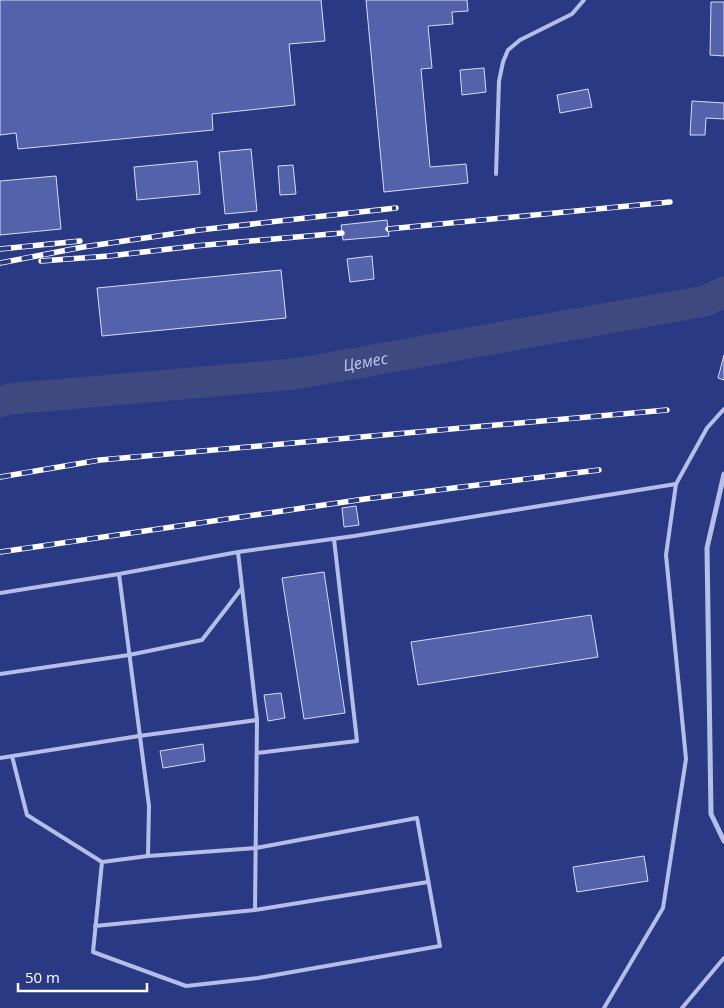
<svg xmlns="http://www.w3.org/2000/svg" width="724" height="1008" font-family="'Open Sans',sans-serif">
  <style>
    .lines { fill: none; stroke-linecap: round; stroke-linejoin: round }
    .river { stroke: #3e4980; stroke-width: 31 }
    .building { fill: #5362ab; stroke: #d8ddf6 }
    .lane { stroke: #b4bee7; stroke-width: 4 }
    .street { stroke: #b4bee7; stroke-width: 5 }
    .rail-casing { stroke: #fff; stroke-width: 5.5 }
    .rail { stroke: #2a3984; stroke-width: 4; stroke-dasharray: 11; stroke-linecap: butt }
    .labels { text-anchor: middle; dominant-baseline: central; stroke-width: 4; stroke-linejoin: round; paint-order: stroke }
    .water-label { font-size: 16px; font-style: italic; fill: #c0c9ee; stroke: #2a3984 }
  </style>
  <rect width="100%" height="100%" fill="#2a3984"/>
  <g class="lines">
    <!-- river -->
    <path class="river" id="s1" d="M0,402L10,399L295,374L705,301L724,292"/>
  </g>
  <!-- building -->
  <path class="building" d="M0,0H321L325,41L289,44L295,105L212,114L213,130L18,149L16,133L0,135Z
    M366,0H467L468,11L452,12L453,24L428,26L432,68L421,69L430,167L466,164L468,183L384,192Z
    M711,2H724V56L710,55Z
    M484,68L486,92L462,95L460,70Z
    M588,89L592,107L560,113L557,95Z
    M692,101L724,103V119L706,118L705,135H690Z
    M251,149L257,211L225,214L219,152Z
    M197,161L200,194L137,200L134,167Z
    M293,165L296,194L280,195L278,166Z
    M56,176L61,229L0,235V181Z
    M387,220L389,236L343,240L341,225Z
    M372,256L374,279L350,282L347,259Z
    M281,270L286,318L102,336L97,288Z
    M724,355V380L718,378Z
    M356,506L359,525L344,527L342,508Z
    M324,572L345,713L304,719L282,578Z
    M591,615L598,657L418,685L411,642Z
    M281,693L285,718L268,721L264,695Z
    M203,744L205,761L163,768L160,751Z
    M644,856L648,881L577,892L573,867Z"/>
  <g class="lines">
    <!-- lane -->
    <path class="lane" d="M496,174L499,81L503,62L508,50L520,40L572,14L584,0
      M238,552L257,720L255,910
      M119,574L149,806L148,856
      M0,593L119,574L238,552L354,536L676,484
      M0,674L129,655L202,640L242,588
      M257,753L357,741L334,539
      M12,756L27,815L102,862L148,856L256,848L417,818L440,946L258,978L186,986L93,952L102,862
      M0,758L139,736L257,720
      M95,926L255,910L428,882
      M604,1008L663,908L686,759L666,555L676,484L707,428L724,409
      M682,1008L724,958"/>
    <!-- street -->
    <path class="street" d="M724,474L707,548L711,814L724,841"/>
    <!-- rail casing -->
    <g class="rail-casing">
      <path id="rail" d="M388,229L670,202
        M0,249L80,241
        M41,261L109,256L195,246L342,233
        M0,263L83,247L199,230L396,208
        M0,477L100,460L667,410
        M0,552L365,499L599,470"/>
    </g>
    <!-- rail -->
    <use href="#rail" class="rail"/>
  </g>
  <g class="labels">
    <!-- water labels -->
    <g class="water-label">
      <text stroke="none"><textPath href="#s1" startOffset="368">Цемес</textPath></text>
    </g>
  </g>
  <!-- scale -->
  <path d="M18 983v8h129v-8" fill="none" stroke="#ffffff" stroke-width="2.5"/>
  <text x="25" y="983" font-size="15" fill="#ffffff" stroke="#2a3984" stroke-width="4" paint-order="stroke">50 m</text>
</svg>
